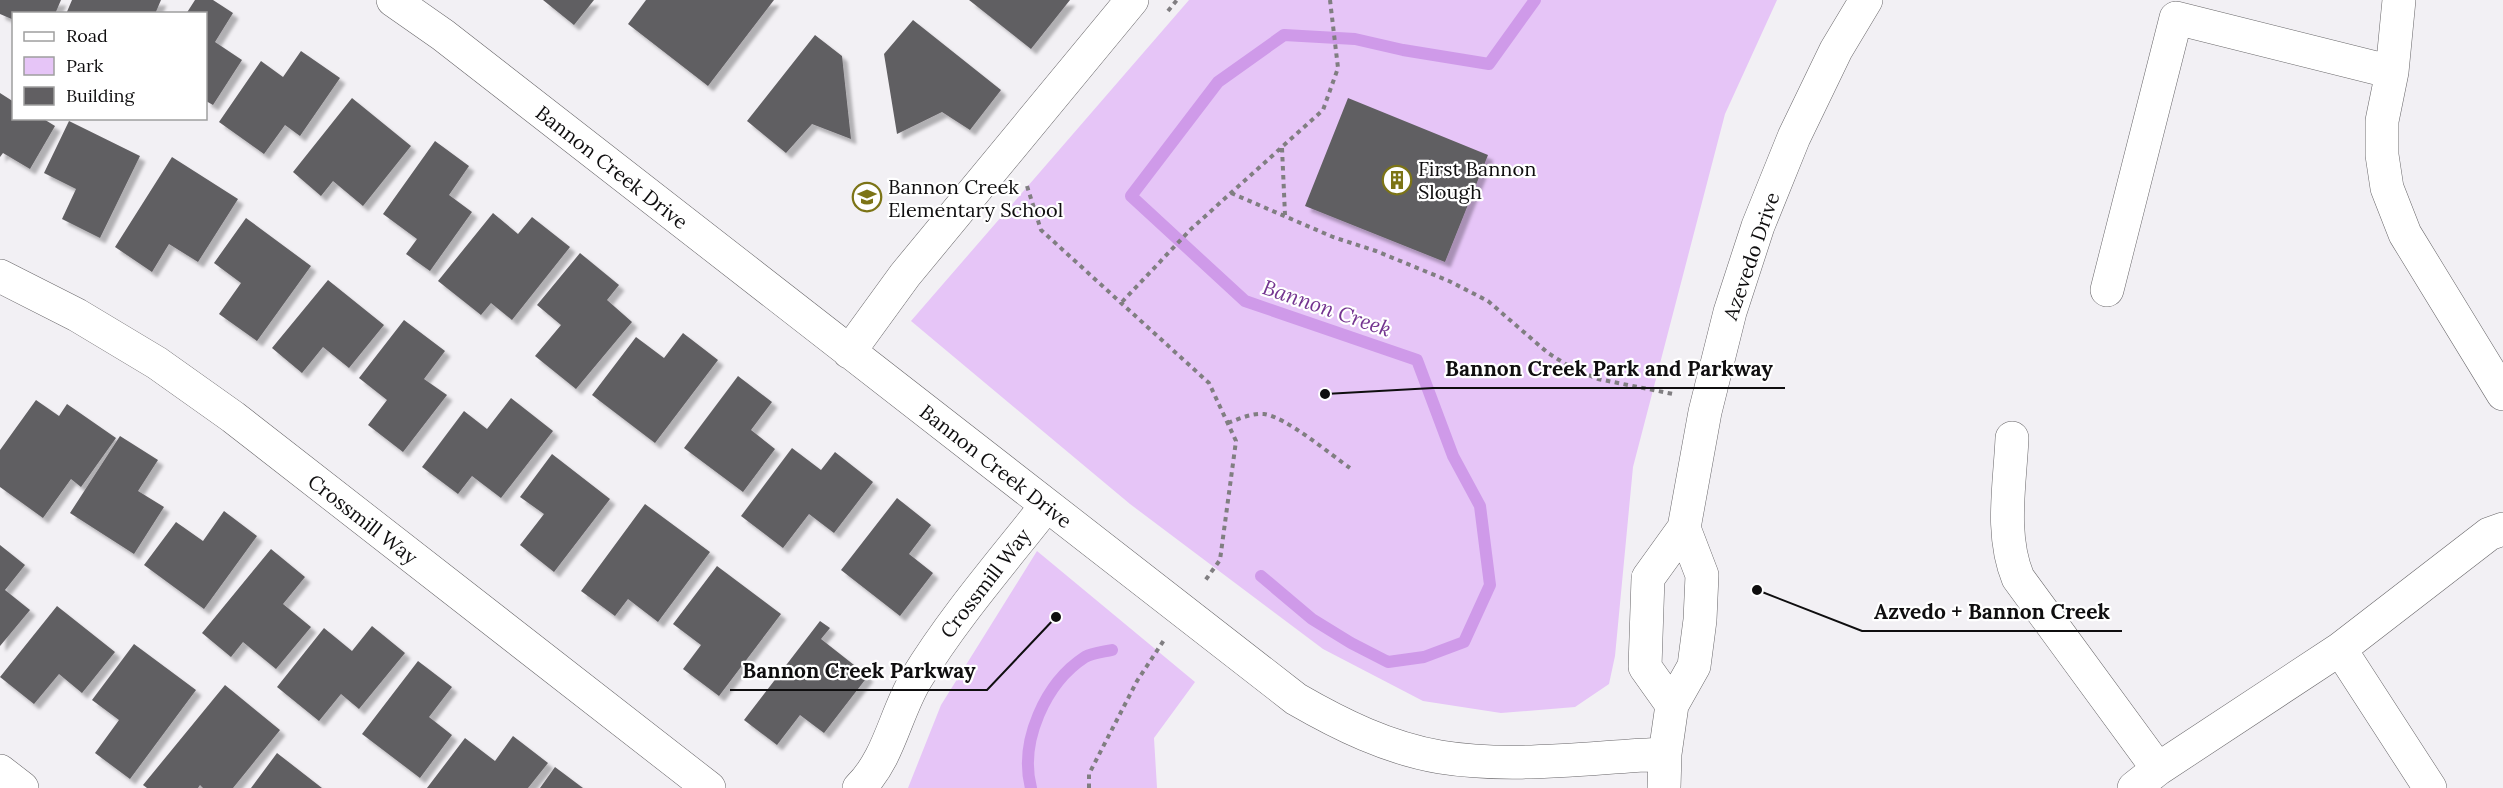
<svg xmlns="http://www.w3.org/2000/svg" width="2503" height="788" font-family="Lora,serif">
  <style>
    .green { fill: #e6c5f7 }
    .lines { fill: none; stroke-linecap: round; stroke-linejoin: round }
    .stream { stroke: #cf9ae9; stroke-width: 12 }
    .building { fill: #615f62; filter: url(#shadow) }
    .minor-casing { stroke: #686669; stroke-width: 34 }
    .path { stroke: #807e81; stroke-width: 4; stroke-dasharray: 4.5 4.5; stroke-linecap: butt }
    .minor { stroke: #fff; stroke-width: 33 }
    .labels { text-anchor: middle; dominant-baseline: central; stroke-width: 4.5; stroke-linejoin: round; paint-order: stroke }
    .street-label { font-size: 20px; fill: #0f0e0f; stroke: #fff }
    .poi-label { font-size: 20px; fill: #0f0e0f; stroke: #fff; text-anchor: start }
    .water-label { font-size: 21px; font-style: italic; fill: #73348f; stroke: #fff }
    .leader { fill: none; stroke: #0f0e0f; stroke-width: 2 }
    .callout-dot { fill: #0f0e0f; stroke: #fff; stroke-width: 2 }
    .callout-label { font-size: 21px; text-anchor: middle; font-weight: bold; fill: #0f0e0f; stroke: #fff; stroke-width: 4.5; stroke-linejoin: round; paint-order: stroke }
  </style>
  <defs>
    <filter id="shadow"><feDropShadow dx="5.5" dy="5.5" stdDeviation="1.5" flood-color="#0004"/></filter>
  </defs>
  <rect width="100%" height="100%" fill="#f2f0f4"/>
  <!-- green -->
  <path class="green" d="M1189,0H1777L1725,114L1633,467L1615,656L1609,684L1575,707L1501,713L1423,701L1323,649L1130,504L911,321Z
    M1037,551L1195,682L1154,738L1157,788H908L941,705Z"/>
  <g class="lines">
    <!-- stream -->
    <path class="stream" d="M1261,576L1312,619L1351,643L1388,662L1424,657L1464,642L1490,585L1480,506L1453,456L1417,360L1245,301L1131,196L1218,82L1284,35L1355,39L1403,50L1489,64L1535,0
      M1031,788C1019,742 1045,683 1085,657C1092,653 1103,652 1112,650"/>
  </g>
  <!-- building -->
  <path class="building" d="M0,0H61L55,14H14V20L0,14Z
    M72,0H161L155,14H66Z
    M195,0H213L233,13L215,42L242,60L213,105L206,101V14H186Z
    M543,0H594L574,25Z
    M646,0H774L708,86L628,24Z
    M969,0H1070L1031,49Z
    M913,20L1001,90L970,130L942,112L897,134L884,54Z
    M815,35L842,56L851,139L812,124L786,153L747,121Z
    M301,51L340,78L300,136L285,125L264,154L219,122L261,61L283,77Z
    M0,93L14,102V118H42L55,126L30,169L3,153L0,157Z
    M352,98L411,146L363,206L333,181L321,196L293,172Z
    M1348,98L1488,155L1445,262L1305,206Z
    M69,121L140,156L100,238L62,219L76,189L44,173Z
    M435,141L469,166L449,195L472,212L430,271L406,254L417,239L383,214Z
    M172,157L238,199L198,262L169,244L152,272L115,247Z
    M493,213L518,234L532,217L570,247L512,320L491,303L481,315L438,281Z
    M246,218L311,266L257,341L219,314L241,283L214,263Z
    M580,253L619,285L607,300L632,322L576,389L535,356L561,325L537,305Z
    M328,280L384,325L349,368L323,347L302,373L272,348Z
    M404,320L445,351L424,379L447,395L403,452L368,425L387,400L359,378Z
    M683,333L718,360L655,443L592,395L636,337L664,358Z
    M738,376L772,402L751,430L775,449L743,492L684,448Z
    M511,398L553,431L501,498L472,476L458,494L422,467L464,411L487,429Z
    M36,400L59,416L67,404L116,438L81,487L71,479L43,518L0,487V450Z
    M120,436L158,460L138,491L164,507L134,554L70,513Z
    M792,448L821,470L835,452L873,482L834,533L809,514L783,548L741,516Z
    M552,454L610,499L554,572L520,545L544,514L520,497Z
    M897,498L931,525L909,554L933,573L900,616L841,570Z
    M645,504L710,552L658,622L628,599L615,616L581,591Z
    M224,511L257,536L204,609L144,565L176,522L203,541Z
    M0,545L25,565L5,590L30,610L0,646Z
    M271,549L305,577L283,604L311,627L276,669L243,642L231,657L202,633Z
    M717,566L781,614L719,696L683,669L701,645L673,624Z
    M57,606L115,652L82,693L59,674L34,704L0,677Z
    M820,621L830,628L821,639L868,676L824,733L800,715L777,745L744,720Z
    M372,626L405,653L359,709L341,694L319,721L277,687L324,628L352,651Z
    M134,644L196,690L130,779L95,753L119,720L92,700Z
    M418,661L452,687L429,717L452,735L420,778L362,734Z
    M225,685L280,730L233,788H203L200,785L198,788H147L143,785Z
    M513,736L548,763L528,788H427L465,738L495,761Z
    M277,753L322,788H251Z
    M555,767L583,788H540Z"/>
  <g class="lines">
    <!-- minor casing -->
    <g class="minor-casing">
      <path id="minor" d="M393,0L443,35L1296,699C1341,725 1388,748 1440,757C1514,769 1591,757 1665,754
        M2399,0L2392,72L2382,121V155L2387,188L2405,234L2503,394
        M0,276L77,315L157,363L233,417L709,788
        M2107,290L2176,18L2392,72
        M849,352L905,275L1132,0
        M2012,438C2010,484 2000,534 2018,578L2158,769
        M2340,649L2430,788
        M1672,705L1645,667L1648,578L1684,528L1705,412L1730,312L1758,226L1794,137L1836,50L1866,0
        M0,771L22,788
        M859,788C889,759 895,714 916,679C954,617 1002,562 1046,506
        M1664,788L1665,754L1672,705L1694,666L1700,620L1702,575L1684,528
        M2134,788L2158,769L2340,649L2489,534L2503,529"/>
    </g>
    <!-- path -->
    <path class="path" d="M1168,11L1177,0
      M1282,148L1285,215
      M1027,186L1041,230L1209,383L1236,441L1220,560L1204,582
      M1231,193L1333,237L1376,251L1449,281L1488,301L1548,353L1572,368L1598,379L1673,394
      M1122,302L1191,229L1323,110L1338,68L1330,0
      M1228,423C1239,419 1251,413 1264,414C1286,417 1330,454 1350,468
      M1089,788V774L1137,681L1164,640"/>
    <!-- minor -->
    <use href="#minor" class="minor"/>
  </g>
  <!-- icons -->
  <defs>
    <g id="building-ring" transform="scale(1.5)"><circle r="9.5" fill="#fff" stroke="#7c7416" stroke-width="1.5"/><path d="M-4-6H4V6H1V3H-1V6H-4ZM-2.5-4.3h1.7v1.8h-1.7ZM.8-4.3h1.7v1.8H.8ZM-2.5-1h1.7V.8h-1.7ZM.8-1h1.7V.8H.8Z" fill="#7c7416"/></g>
    <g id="school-ring" transform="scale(1.5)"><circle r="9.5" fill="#fff" stroke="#7c7416" stroke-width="1.5"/><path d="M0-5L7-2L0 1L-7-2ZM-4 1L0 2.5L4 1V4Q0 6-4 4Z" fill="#7c7416"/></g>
  </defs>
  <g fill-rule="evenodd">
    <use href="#building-ring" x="1397" y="180"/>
    <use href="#school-ring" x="867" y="197"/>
  </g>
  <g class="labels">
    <!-- street labels -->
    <g class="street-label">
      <text transform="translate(612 167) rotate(38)">Bannon Creek Drive</text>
      <text transform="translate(1751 256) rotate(-71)">Azevedo Drive</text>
      <text transform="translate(996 466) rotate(38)">Bannon Creek Drive</text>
      <text transform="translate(363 519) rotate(38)">Crossmill Way</text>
      <text transform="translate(985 583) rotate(-52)">Crossmill Way</text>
    </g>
    <!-- poi labels -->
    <g class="poi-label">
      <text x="1418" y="168">First Bannon<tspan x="1418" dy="23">Slough</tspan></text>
      <text x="888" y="186">Bannon Creek<tspan x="888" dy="23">Elementary School</tspan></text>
    </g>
    <!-- water labels -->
    <g class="water-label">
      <text transform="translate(1327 308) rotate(19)">Bannon Creek</text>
    </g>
  </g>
  <!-- callouts -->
  <path class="leader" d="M1325 394L1433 388H1785M1757 590L1862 631H2122M1056 617L987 690H730"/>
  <g class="callout-dot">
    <circle cx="1325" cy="394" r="6"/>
    <circle cx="1757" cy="590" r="6"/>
    <circle cx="1056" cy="617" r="6"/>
  </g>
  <g class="callout-label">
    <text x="1609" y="376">Bannon Creek Park and Parkway</text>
    <text x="1992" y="619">Azvedo + Bannon Creek</text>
    <text x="859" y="678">Bannon Creek Parkway</text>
  </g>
  <!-- legend -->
  <rect x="12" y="12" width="195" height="108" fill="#ffffff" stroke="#9f9f9f" stroke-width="1.5"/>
  <rect x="24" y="32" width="30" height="9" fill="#ffffff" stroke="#9f9f9f" stroke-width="1.5"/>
  <text x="66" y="42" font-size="18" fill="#0f0e0f">Road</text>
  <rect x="24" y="57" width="30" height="18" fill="#e6c5f7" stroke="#9f9f9f" stroke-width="1.5"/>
  <text x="66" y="72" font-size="18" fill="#0f0e0f">Park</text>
  <rect x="24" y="87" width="30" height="18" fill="#615f62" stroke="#9f9f9f" stroke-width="1.5"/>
  <text x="66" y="102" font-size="18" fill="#0f0e0f">Building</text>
</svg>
